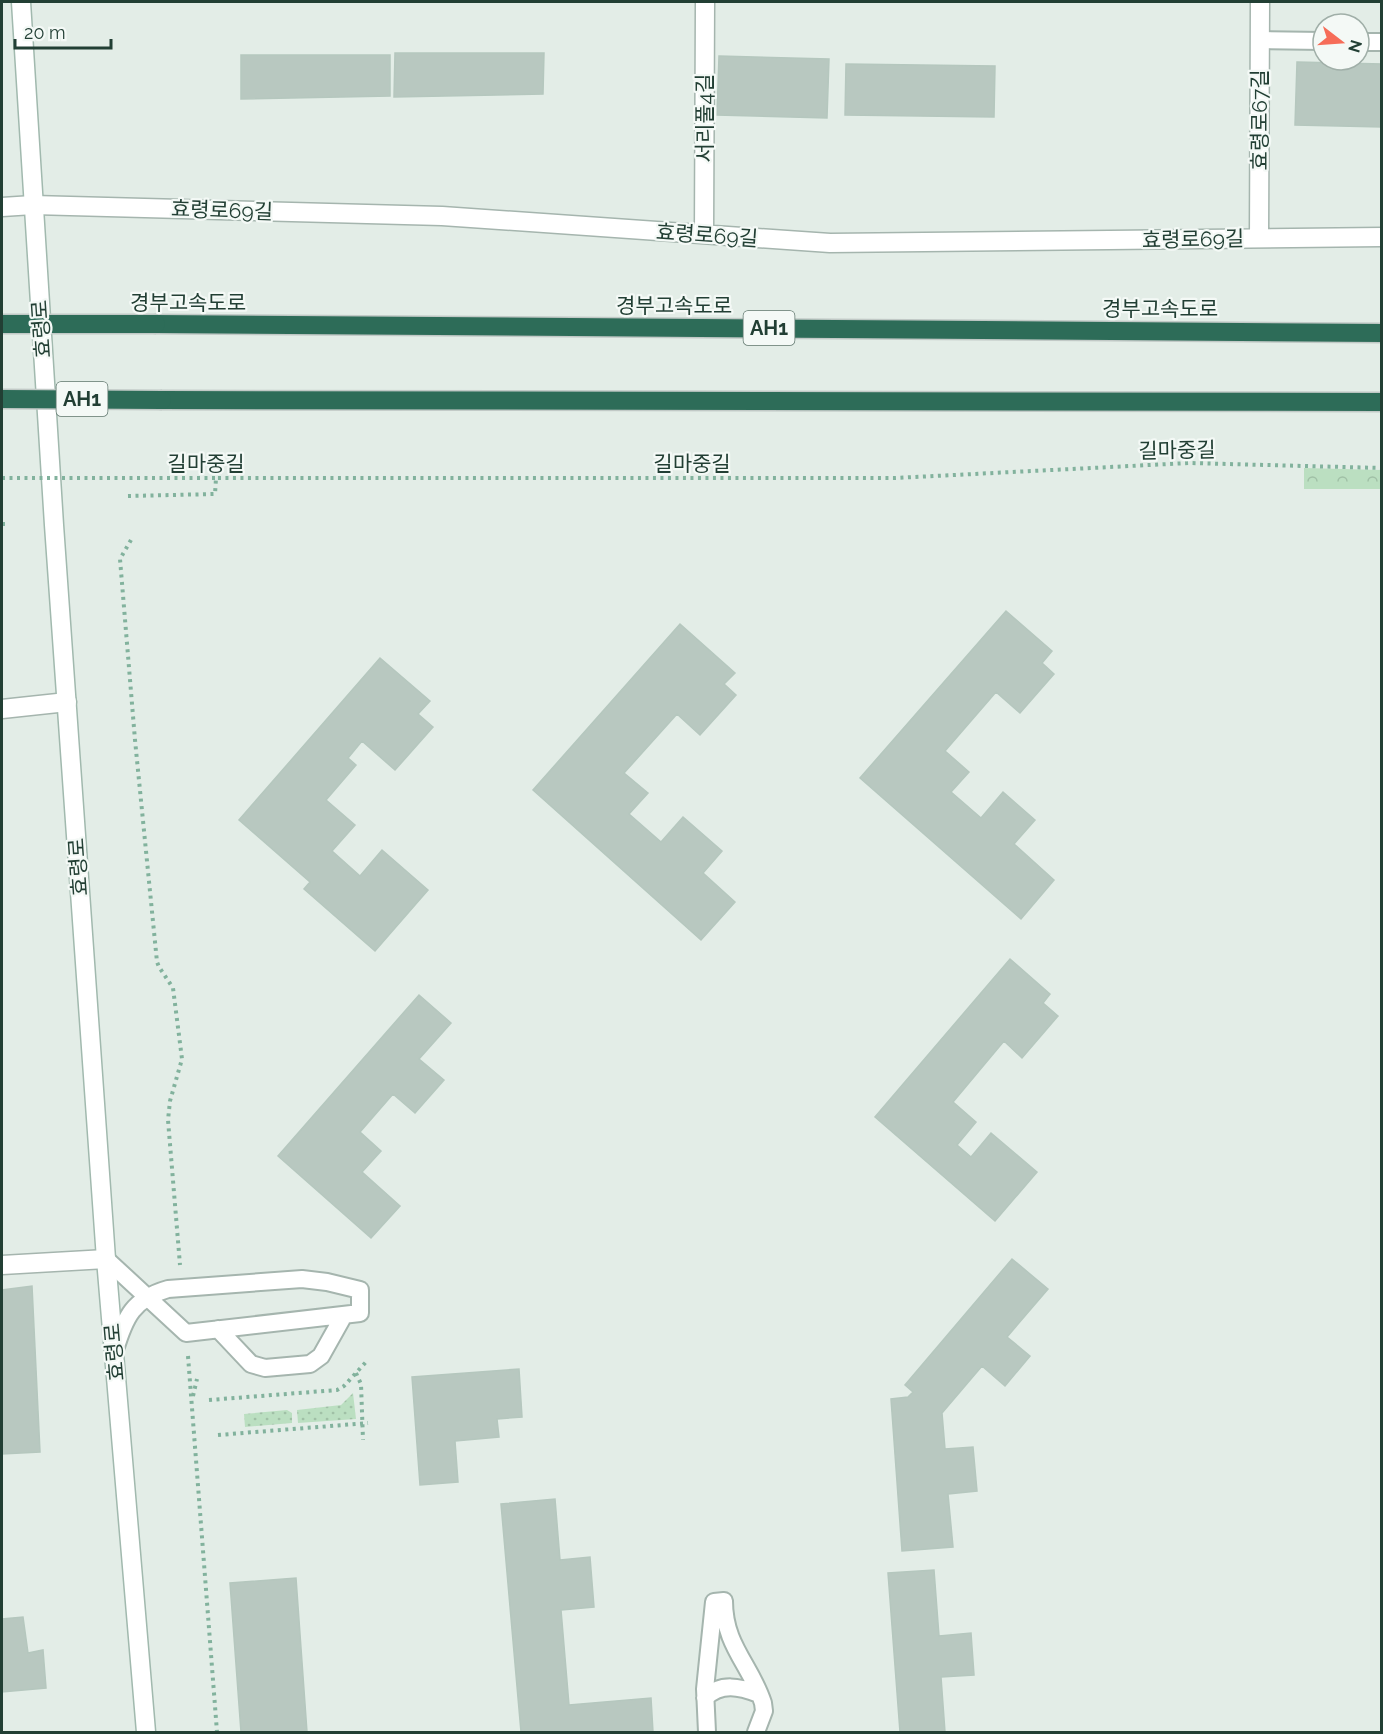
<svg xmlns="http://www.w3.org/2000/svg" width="1383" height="1734" font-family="Raleway,'Noto Sans KR',sans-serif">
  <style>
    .grass { fill: url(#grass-dots) }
    .forest { fill: url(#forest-crowns) }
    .building { fill: #b8c8c0; stroke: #b5c7be; stroke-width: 1.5 }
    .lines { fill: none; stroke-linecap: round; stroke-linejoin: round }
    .lane-casing { stroke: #a5b5ae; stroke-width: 20 }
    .street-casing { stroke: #a5b5ae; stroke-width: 21 }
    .secondary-casing { stroke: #a1b9ae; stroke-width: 21 }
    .highway-casing { stroke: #c1c9c6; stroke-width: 21 }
    .path { stroke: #82b29d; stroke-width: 4; stroke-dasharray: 3 4.5; stroke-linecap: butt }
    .lane { stroke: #fff; stroke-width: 16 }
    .street { stroke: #fff; stroke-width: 18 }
    .secondary { stroke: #fff; stroke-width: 18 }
    .highway { stroke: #2d6c58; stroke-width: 18 }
    .highway-bridge-casing { stroke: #c1c9c6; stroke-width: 21; stroke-linecap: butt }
    .path-bridge { stroke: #82b29d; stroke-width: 4; stroke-dasharray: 3 4.5; stroke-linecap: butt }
    .highway-bridge { stroke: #2d6c58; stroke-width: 18 }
    .labels { text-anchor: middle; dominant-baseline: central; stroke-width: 4.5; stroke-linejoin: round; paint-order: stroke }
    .shield { fill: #f4f9f6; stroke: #61776e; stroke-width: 1.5 }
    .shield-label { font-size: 20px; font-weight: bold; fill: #223f34 }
    .street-label { font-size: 21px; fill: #223f34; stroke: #f4f9f6 }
  </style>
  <defs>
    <pattern id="grass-dots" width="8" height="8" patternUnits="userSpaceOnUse" patternTransform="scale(1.5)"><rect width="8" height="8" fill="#bbdfc1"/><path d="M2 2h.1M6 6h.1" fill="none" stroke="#a0c0a6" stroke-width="1.8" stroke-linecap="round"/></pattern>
    <pattern id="forest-crowns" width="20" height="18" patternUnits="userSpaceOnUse" patternTransform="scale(1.5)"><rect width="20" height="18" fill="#bbdfc1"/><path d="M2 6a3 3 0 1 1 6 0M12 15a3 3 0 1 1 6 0" fill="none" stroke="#a0c0a6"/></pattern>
  </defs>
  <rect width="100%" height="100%" fill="#e3ede7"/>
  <!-- grass -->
  <path class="grass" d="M353,1393L356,1419L298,1423L297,1410L341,1405Z
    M287,1410L292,1413V1423L245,1427L244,1414Z"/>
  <!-- forest -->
  <path class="forest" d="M1304,468L1381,470V489H1304Z"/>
  <!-- building -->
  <path class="building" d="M395,53H544L543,94L394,97Z
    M241,55H390V96L241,99Z
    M719,56L829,59L827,118L717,115Z
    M1297,62L1382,64V127L1295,125Z
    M846,64L995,66L994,117L845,115Z
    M1006,611L1052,651L1042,663L1054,674L1020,713L996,692L945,751L969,772L951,792L981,818L1003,792L1035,820L1014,844L1054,880L1021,919L860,778Z
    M680,624L735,673L724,684L736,695L700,735L677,714L624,773L648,793L629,814L661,842L683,817L722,851L703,873L735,902L701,940L533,790Z
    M380,658L430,701L418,714L433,727L395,770L362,741L348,758L356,765L326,800L355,825L332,851L360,876L382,850L428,890L375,951L304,889L310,882L239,820Z
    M1010,959L1050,994L1043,1003L1058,1016L1022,1058L1004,1041L953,1102L976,1122L957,1145L971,1157L991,1133L1037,1172L995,1221L875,1117Z
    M419,995L451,1023L419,1059L444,1080L415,1113L393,1094L360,1132L381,1151L362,1172L400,1206L371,1238L278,1156Z
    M1012,1259L1048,1289L1007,1337L1030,1356L1005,1386L982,1366L942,1413L945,1449L973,1447L977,1491L948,1494L953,1547L902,1551L891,1399L908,1397L913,1392L905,1385Z
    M32,1286L40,1452L2,1454V1290Z
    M519,1369L522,1417L497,1419L499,1437L455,1441L458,1482L420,1485L412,1377Z
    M555,1499L560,1560L590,1557L594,1607L561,1610L569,1705L651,1698L653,1732H521L501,1504Z
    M934,1570L939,1636L971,1633L974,1675L941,1677L945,1732H900L888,1573Z
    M296,1578L307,1732H241L230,1583Z
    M23,1617L28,1653L43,1650L46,1688L2,1692V1619Z"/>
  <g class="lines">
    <!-- lane casing -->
    <g class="lane-casing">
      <path id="lane" d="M1260,40L1323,41
        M1359,42H1382
        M106,1259L186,1333L360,1313V1290L327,1282L302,1279L168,1289C133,1299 125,1317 115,1350
        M218,1329L251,1364L265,1368L310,1364L321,1356L344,1315
        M705,1698C721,1682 740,1687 759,1694
        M707,1732L705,1689L714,1602L724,1601C724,1646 751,1665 763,1703L764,1711L756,1732"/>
    </g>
    <!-- street casing -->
    <g class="street-casing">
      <path id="street" d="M2,207L33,205L442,216L830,243L1382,237
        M704,234L705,2
        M1259,238L1260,2
        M2,709L67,702
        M2,1265L106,1259"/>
    </g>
    <!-- secondary casing -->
    <g class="secondary-casing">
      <path id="secondary" d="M21,2L54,525L106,1259L146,1732"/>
    </g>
    <!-- highway casing -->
    <g class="highway-casing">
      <path id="highway" d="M156,324L1382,333
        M162,400L1382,402"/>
    </g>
    <!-- path -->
    <path class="path" d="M128,496L215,494L216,478H895L1189,463L1382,468
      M2,524H9
      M131,540L120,559L135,740L157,962L159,967L173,988L182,1059L170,1101L168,1120L180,1265
      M188,1356L217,1732
      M356,1373L361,1384L363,1440
      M193,1396L197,1379
      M209,1400L337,1390L344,1386L366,1362
      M218,1435L368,1423"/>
    <!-- lane -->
    <use href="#lane" class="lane"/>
    <!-- street -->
    <use href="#street" class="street"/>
    <!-- secondary -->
    <use href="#secondary" class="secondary"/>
    <!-- highway -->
    <use href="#highway" class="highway"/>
    <!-- highway-bridge casing -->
    <g class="highway-bridge-casing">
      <path id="highway-bridge" d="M2,324H156
        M2,399L162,400"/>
    </g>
    <!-- path-bridge -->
    <path class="path-bridge" d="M2,478H216"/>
    <!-- highway-bridge -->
    <use href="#highway-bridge" class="highway-bridge"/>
  </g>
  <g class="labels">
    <!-- shield labels -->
    <g class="shield">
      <rect x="743.5" y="311" width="51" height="34" rx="4.5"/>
      <rect x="56.5" y="382" width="51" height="34" rx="4.5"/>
    </g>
    <g class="shield-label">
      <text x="769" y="328">AH1</text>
      <text x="82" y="399">AH1</text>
    </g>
    <!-- street labels -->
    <g class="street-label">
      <text transform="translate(704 118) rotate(-90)">서리풀4길</text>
      <text transform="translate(1259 120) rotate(-90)">효령로67길</text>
      <text transform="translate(222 210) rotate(2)">효령로69길</text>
      <text transform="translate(707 235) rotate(4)">효령로69길</text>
      <text transform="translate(1193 239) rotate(-1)">효령로69길</text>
      <text x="188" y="302">경부고속도로</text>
      <text x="674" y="305">경부고속도로</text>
      <text x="1160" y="308">경부고속도로</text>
      <text transform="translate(41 329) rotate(-94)">효령로</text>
      <text transform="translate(1177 450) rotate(-1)">길마중길</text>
      <text x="206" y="463">길마중길</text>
      <text x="692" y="463">길마중길</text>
      <text transform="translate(78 867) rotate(-94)">효령로</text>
      <text transform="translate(114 1352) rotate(-95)">효령로</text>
    </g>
  </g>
  <!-- border -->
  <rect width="1383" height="1734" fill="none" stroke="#223f34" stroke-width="6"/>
  <!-- north arrow -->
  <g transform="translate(1341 42) rotate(107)"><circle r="28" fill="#f4f9f6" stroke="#a0afa8" stroke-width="1.5"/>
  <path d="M0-4.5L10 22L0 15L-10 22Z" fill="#f66d59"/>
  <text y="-9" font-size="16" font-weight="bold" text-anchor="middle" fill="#223f34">N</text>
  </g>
  <!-- scale -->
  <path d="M15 39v9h96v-9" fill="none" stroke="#223f34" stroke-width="3"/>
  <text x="24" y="39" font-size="18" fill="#223f34" stroke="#f4f9f6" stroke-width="4.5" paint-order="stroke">20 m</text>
</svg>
